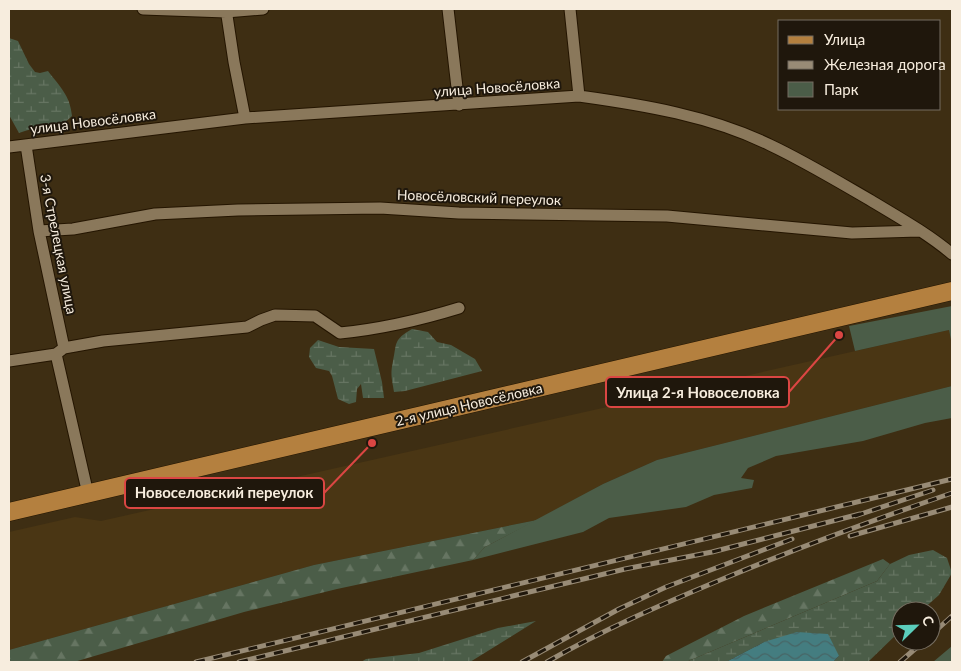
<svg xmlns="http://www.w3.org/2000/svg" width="961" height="671" font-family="Lato,sans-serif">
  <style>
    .built { fill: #4a3614 }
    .green { fill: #4b5d48 }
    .forest { fill: url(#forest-firs) }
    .wetland { fill: url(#wetland-marsh) }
    .water { fill: url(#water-waves) }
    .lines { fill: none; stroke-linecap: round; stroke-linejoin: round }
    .street-casing { stroke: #241500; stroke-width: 13 }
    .primary-casing { stroke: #241500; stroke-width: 19 }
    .street { stroke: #8a785b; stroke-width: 11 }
    .primary { stroke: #b4803f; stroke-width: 18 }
    .rail-casing { stroke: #988b76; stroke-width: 5 }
    .rail { stroke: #1f170c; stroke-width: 3; stroke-dasharray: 9; stroke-linecap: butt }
    .labels { text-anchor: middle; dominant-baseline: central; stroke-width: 4; stroke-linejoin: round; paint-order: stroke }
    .street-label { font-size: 14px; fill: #f7edde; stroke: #1f170c }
    .leader { fill: none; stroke: #db4643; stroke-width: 2 }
    .callout-dot { fill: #db4643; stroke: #1f170c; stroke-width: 2 }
    .callout { fill: #1f170c; stroke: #db4643; stroke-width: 2 }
    .callout-label { font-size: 15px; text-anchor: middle; font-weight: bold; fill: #f7edde }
  </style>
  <defs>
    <pattern id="forest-firs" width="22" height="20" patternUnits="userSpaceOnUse" patternTransform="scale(1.25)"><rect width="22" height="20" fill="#4b5d48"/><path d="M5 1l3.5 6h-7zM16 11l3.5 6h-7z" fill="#667562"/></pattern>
    <pattern id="wetland-marsh" width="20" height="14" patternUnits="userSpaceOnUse" patternTransform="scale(1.25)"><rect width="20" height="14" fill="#4b5d48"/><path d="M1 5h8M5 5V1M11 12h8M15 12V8" fill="none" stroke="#667562"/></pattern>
    <pattern id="water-waves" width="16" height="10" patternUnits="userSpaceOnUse" patternTransform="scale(1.25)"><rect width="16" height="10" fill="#447d80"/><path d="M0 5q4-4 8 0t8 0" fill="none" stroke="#476565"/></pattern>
  </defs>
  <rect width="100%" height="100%" fill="#3e2e13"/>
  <!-- built -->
  <path class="built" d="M949,330L952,345V386L657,460L603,484L537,520L314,565L9,650V532L75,517L101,521Z"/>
  <!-- green -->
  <path class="green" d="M952,306V345L949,330L855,351L849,326Z
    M952,386V418L925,423L863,441L776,456L748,468L741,478L754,480L752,488L714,495L686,507L609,518L583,532L473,560L485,547L603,484L657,460Z
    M952,646V662H933Z"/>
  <!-- forest -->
  <path class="forest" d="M537,520L485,547L473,560L337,589L244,612L74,662H9V650L314,565Z
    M883,559L890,564L877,581L686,662H662L666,656L744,616Z"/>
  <!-- wetland -->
  <path class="wetland" d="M9,38L18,41L29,64L35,72L40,73L48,71C60,87 70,95 72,116C63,126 52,125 39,127C32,128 26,131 19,133L9,115Z
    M412,329L428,332L437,342L451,345L475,359L482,371L405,391L394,392C392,379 390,375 393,361C397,343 393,340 412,329Z
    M318,340L339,347L374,349L382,382L384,398H363L361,384L357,389L356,402L349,404L338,399L332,376L329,371L316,368L309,357L310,348Z
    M933,550L947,558L952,573L939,595L921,611H901V630L868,662H833L839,656L764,642L726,662H686L877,581L890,564L909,555Z
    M536,621L470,662H361L366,659L419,653L498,628Z"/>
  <!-- water -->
  <path class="water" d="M797,632L828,634L839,656L833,662H726L764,642Z"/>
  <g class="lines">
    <!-- street casing -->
    <g class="street-casing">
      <path id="street" d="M143,9L226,12L263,9
        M226,9L234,62L245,118
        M448,9L459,105
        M570,9L579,96
        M26,145L39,231L64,348
        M9,147L245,118L579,96C644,105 711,116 770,145C804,161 837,181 870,200C898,217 927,233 952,254
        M39,231L73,229L155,214L238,210L380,208L459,213L667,216L852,233L919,231
        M56,354L88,494
        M9,361L56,354L64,348L103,341L247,327L261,320L275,315L315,316L340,333C381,329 420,320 459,308"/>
    </g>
    <!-- primary casing -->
    <g class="primary-casing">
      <path id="primary" d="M9,512L952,291"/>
    </g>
    <!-- street -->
    <use href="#street" class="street"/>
    <!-- primary -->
    <use href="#primary" class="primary"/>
    <!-- rail casing -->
    <g class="rail-casing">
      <path id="rail" d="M855,516L933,490
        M850,536L952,507
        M931,635L952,616
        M196,662L952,479
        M239,662L625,569L712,552L860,514
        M522,662L619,609L666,587L792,539
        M547,662C604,629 665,603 725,578C800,547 876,519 952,493
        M900,662L924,641"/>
    </g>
    <!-- rail -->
    <use href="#rail" class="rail"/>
  </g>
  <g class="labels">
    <!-- street labels -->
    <g class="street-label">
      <text transform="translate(497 87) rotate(-4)">улица Новосёловка</text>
      <text transform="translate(93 121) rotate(-7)">улица Новосёловка</text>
      <text transform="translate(479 197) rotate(2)">Новосёловский переулок</text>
      <text transform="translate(59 244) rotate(79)">3-я Стрелецкая улица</text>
      <text transform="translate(469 404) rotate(-13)">2-я улица Новосёловка</text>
    </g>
  </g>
  <!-- callouts -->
  <path class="leader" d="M839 335L789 392M372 443L324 493"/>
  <g class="callout-dot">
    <circle cx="839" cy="335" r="5"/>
    <circle cx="372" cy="443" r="5"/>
  </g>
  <g class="callout">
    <rect x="606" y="377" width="183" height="30" rx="5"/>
    <rect x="125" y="478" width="199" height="30" rx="5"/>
  </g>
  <g class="callout-label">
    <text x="698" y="398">Улица 2-я Новоселовка</text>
    <text x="224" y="498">Новоселовский переулок</text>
  </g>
  <!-- border -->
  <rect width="961" height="671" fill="none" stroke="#f7edde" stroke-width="20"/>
  <!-- legend -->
  <rect x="778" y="20" width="162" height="90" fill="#1f170c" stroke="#756d60"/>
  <rect x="788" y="36" width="25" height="8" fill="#b4803f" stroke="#756d60"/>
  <text x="824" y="45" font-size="15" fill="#f7edde">Улица</text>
  <rect x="788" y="61" width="25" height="8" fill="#988b76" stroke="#756d60"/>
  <text x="824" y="70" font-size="15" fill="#f7edde">Железная дорога</text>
  <rect x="788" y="82" width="25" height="15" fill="#4b5d48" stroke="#756d60"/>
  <text x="824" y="95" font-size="15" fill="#f7edde">Парк</text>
  <!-- north arrow -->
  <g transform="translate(916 626) rotate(67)"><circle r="24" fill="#1f170c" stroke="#756d60"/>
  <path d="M0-4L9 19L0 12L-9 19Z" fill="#5bcebc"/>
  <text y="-8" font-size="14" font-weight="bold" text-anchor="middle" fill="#f7edde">С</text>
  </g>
</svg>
